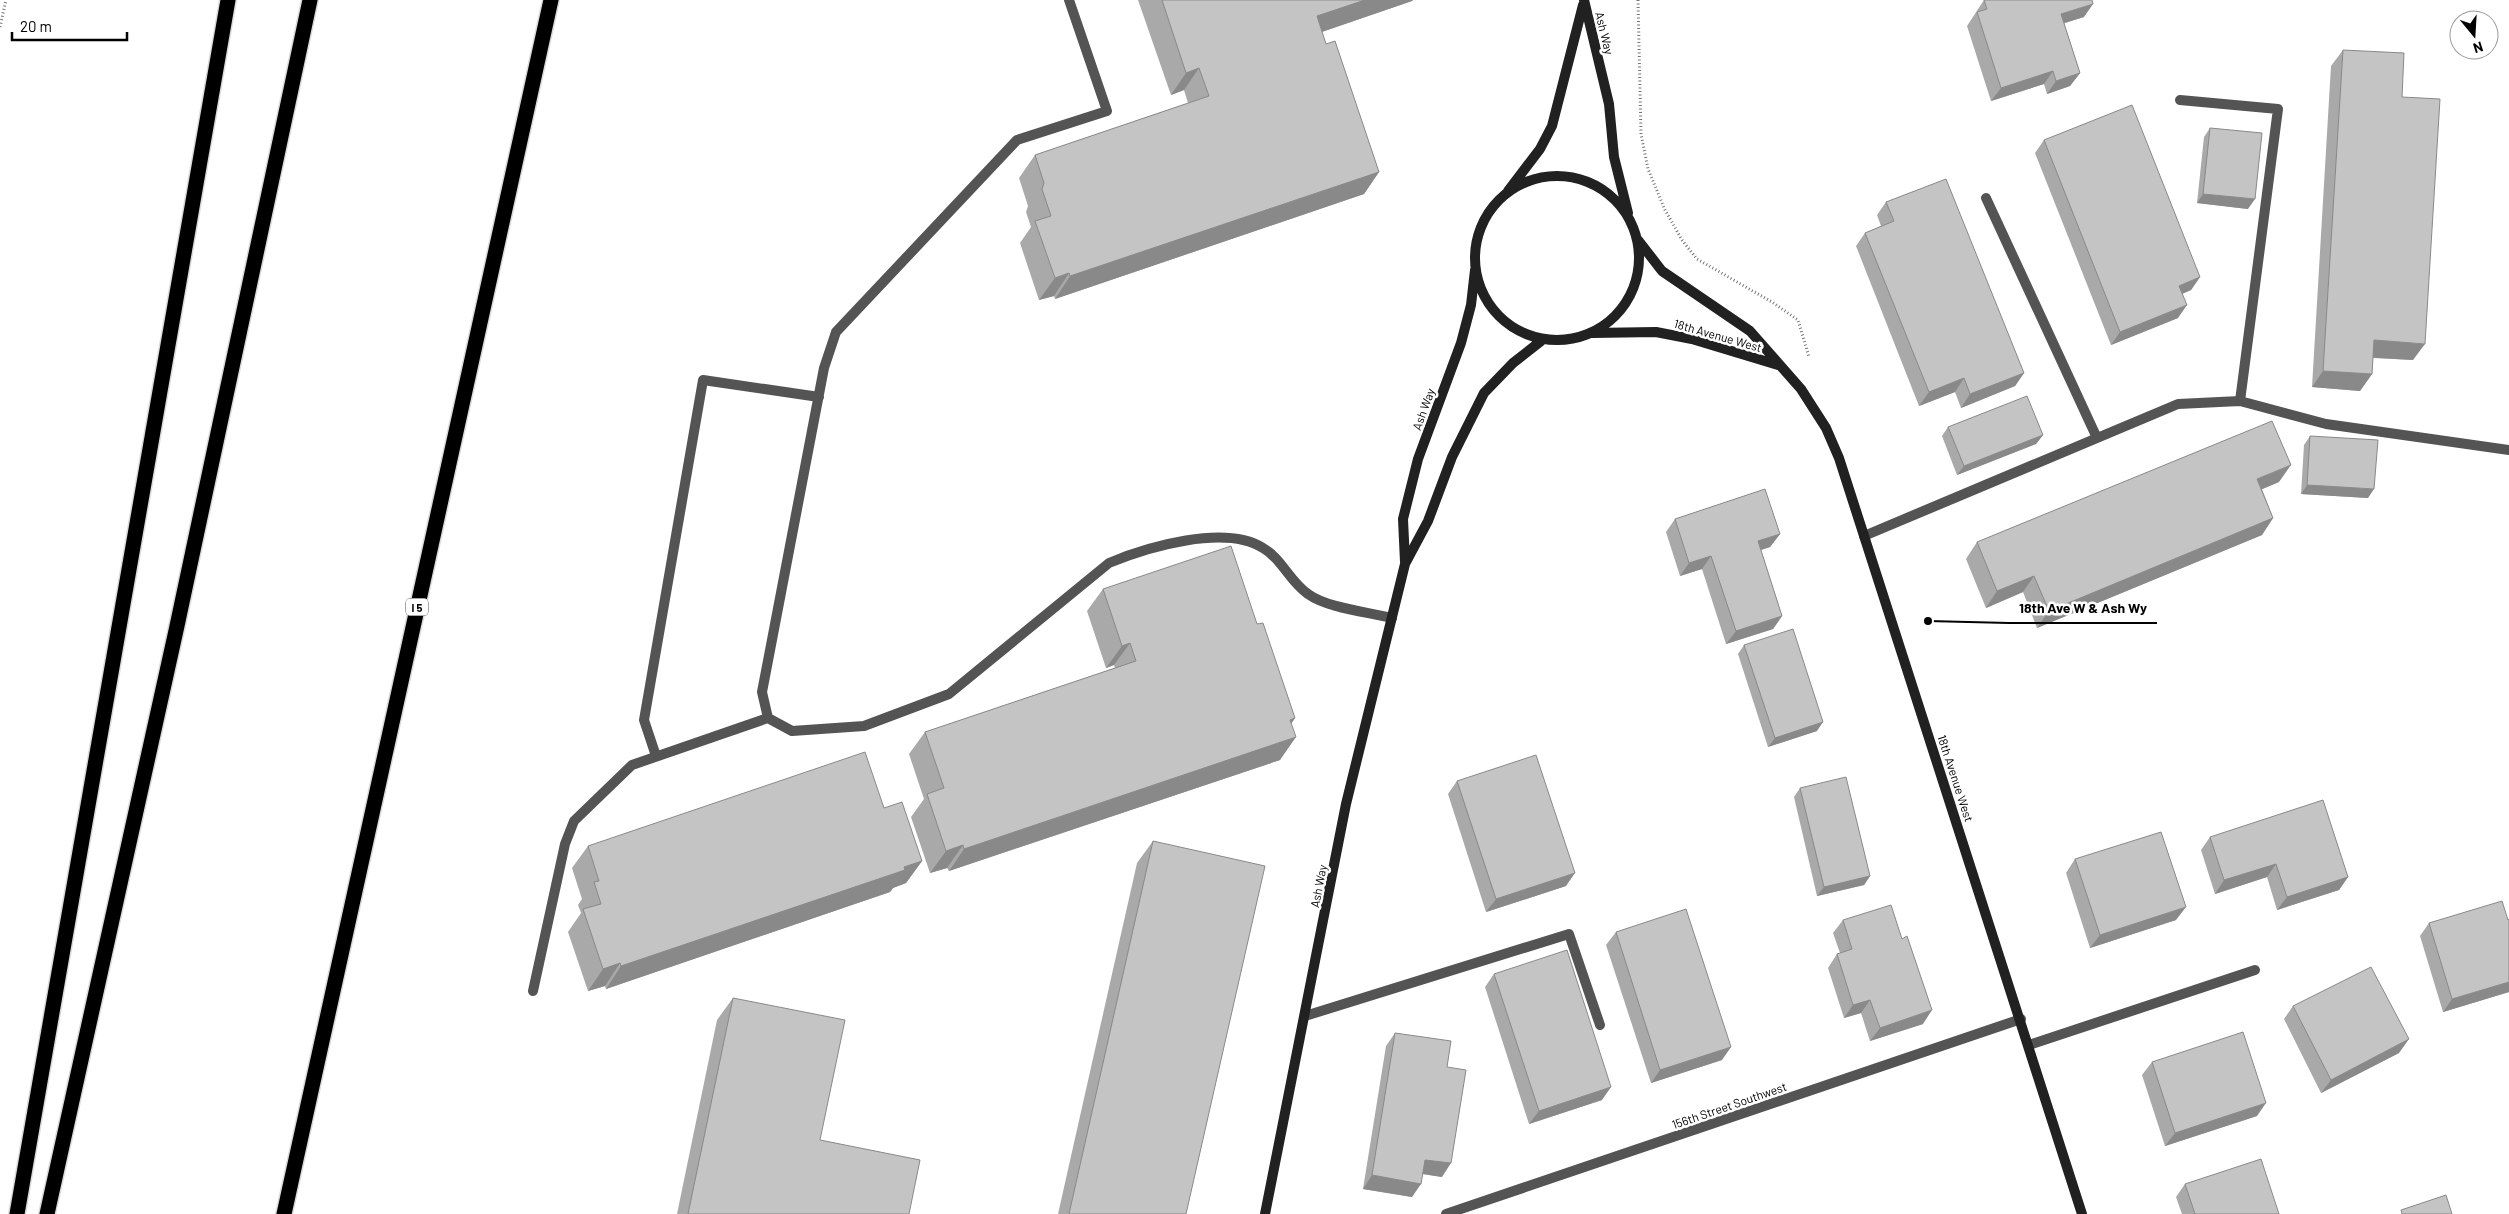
<svg xmlns="http://www.w3.org/2000/svg" width="2509" height="1214" font-family="Barlow,sans-serif">
  <style>
    .lines { fill: none; stroke-linecap: round; stroke-linejoin: round }
    .highway-casing { stroke: #dbdbdb; stroke-width: 18 }
    .path { stroke: #767676; stroke-width: 3; stroke-dasharray: 1 2.5; stroke-linecap: butt }
    .lane { stroke: #545454; stroke-width: 10 }
    .street { stroke: #545454; stroke-width: 10 }
    .secondary { stroke: #212121; stroke-width: 10 }
    .highway { stroke: #000; stroke-width: 15 }
    .wall { fill: #a9a9a9 }
    .shaded-wall { fill: #898989 }
    .building { fill: #c4c4c4; stroke: #898989 }
    .labels { text-anchor: middle; dominant-baseline: central; stroke-width: 5; stroke-linejoin: round; paint-order: stroke }
    .shield { fill: #fff; stroke: #4c4c4c; stroke-width: 1 }
    .shield-label { font-size: 11px; font-weight: bold; fill: #000 }
    .street-label { font-size: 12px; fill: #000; stroke: #fff }
    .leader { fill: none; stroke: #000; stroke-width: 2 }
    .callout-dot { fill: #000; stroke: #fff; stroke-width: 2 }
    .callout-label { font-size: 14px; text-anchor: middle; font-weight: bold; fill: #000; stroke: #fff; stroke-width: 5; stroke-linejoin: round; paint-order: stroke }
  </style>
  <rect width="100%" height="100%" fill="#fff"/>
  <g class="lines">
    <!-- highway casing -->
    <g class="highway-casing">
      <path id="highway" d="M17,1214L228,0
        M47,1214L177,626L310,0
        M284,1214L551,0"/>
    </g>
    <!-- path -->
    <path class="path" d="M1638,0L1641,134L1648,169L1665,210L1682,240L1697,259L1772,302L1798,320L1809,357
      M0,27L6,0"/>
    <!-- lane -->
    <path class="lane" d="M1069,0L1107,111L1017,140L836,332L824,368L762,692L768,718L792,731L864,726L949,694L1109,563C1147,547 1225,524 1263,548C1282,559 1290,582 1308,594C1327,608 1368,612 1392,618
      M2180,100L2278,109L2240,401
      M1986,198L2097,438
      M1864,536L2178,404L2240,401L2326,424L2509,450
      M656,756L644,720L703,380L819,397
      M533,991L565,844L574,821L632,765L768,718
      M1305,1016L1569,934L1600,1025"/>
    <!-- street -->
    <path class="street" d="M2029,1045L2255,970
      M1446,1214L2021,1019"/>
    <!-- secondary -->
    <path class="secondary" d="M1584,0L1609,104L1614,157L1628,213
      M1475 258a82 82 0 1 1 164 0a82 82 0 1 1-164 0Z
      M1508,191L1540,149L1552,126L1583,5
      M1638,240L1662,271L1750,331L1801,389L1826,428L1839,458L2082,1214
      M1592,333L1656,332L1692,339L1778,365
      M1405,562L1403,519L1418,459L1461,343L1471,305L1475,270
      M1265,1214L1346,804L1405,564L1428,521L1452,457L1484,393L1513,363L1541,341"/>
    <!-- highway -->
    <use href="#highway" class="highway"/>
  </g>
  <!-- wall -->
  <path class="wall" d="M1138,0H1413L1412,1L1322,32L1326,44L1379,172L1364,194L1055,299L1054,296L1039,300L1020,243L1031,227L1026,212L1028,206L1019,178L1035,155L1188,103L1184,90L1171,95Z
    M1984,0L2084,17L2064,23L2080,73L2070,86L2047,94L2044,84L1991,101L1967,26Z
    M2343,50L2402,97L2413,360L2373,358L2372,374L2360,391L2312,387L2331,66Z
    M2210,128L2248,209L2197,203L2204,137Z
    M2044,140L2200,277L2191,290L2182,294L2178,318L2111,345L2035,153Z
    M1886,202L2024,373L2015,386L1961,408L1955,392L1919,406L1856,246L1865,233L1881,226L1877,215Z
    M1948,427L2043,435L2036,444L1957,475L1942,436Z
    M2310,436L2368,498L2301,494L2304,445Z
    M2279,482L2262,489L2273,518L2262,535L2037,628L2023,592L1986,608L1966,559L1977,542Z
    M1675,519L1780,534L1770,547L1761,550L1782,616L1773,629L1726,644L1702,569L1680,576L1666,532Z
    M1103,589L1257,624L1295,718L1291,724L1280,760L949,871L947,868L930,873L911,817L924,799L909,754L925,732L1115,668L1114,665L1106,668L1087,611Z
    M1744,645L1817,731L1768,747L1738,654Z
    M1457,781L1566,886L1486,912L1448,794Z
    M1800,788L1870,876L1864,885L1817,896L1794,797Z
    M884,808L922,861L906,883L893,888L890,892L606,989L605,986L588,991L568,932L581,913L578,905L582,899L572,868L588,846Z
    M2210,837L2348,877L2339,890L2277,910L2267,877L2215,894L2201,850Z
    M1153,841L1186,1214H1058L1137,863Z
    M2075,859L2176,920L2090,948L2066,873Z
    M2509,919V992L2443,1012L2420,936L2429,923Z
    M1843,920L1923,1024L1870,1041L1861,1013L1844,1018L1828,968L1837,954L1840,953L1833,933Z
    M1616,932L1722,1060L1651,1083L1606,945Z
    M1494,974L1602,1100L1529,1124L1485,987Z
    M733,998L820,1140L909,1214H677L717,1020Z
    M2293,1006L2399,1053L2321,1093L2284,1019Z
    M1395,1033L1447,1067L1442,1177L1423,1174L1412,1197L1363,1189L1386,1046Z
    M2152,1062L2257,1116L2165,1146L2142,1075Z
    M2185,1184L2279,1214H2182L2176,1197Z"/>
  <!-- shaded-wall -->
  <path class="shaded-wall" d="M1365,0H1413L1412,1L1301,39L1317,16Z
    M2093,4L2084,17L2052,27L2061,14Z
    M1199,68L1184,90L1171,95L1186,73Z
    M2053,71L2044,84L1991,101L2001,88Z
    M2080,73L2070,86L2047,94L2056,81Z
    M1379,172L1364,194L1055,299L1070,276Z
    M2203,194L2255,199L2248,209L2197,203Z
    M1069,273L1054,296L1039,300L1055,278Z
    M2200,277L2191,290L2170,299L2179,286Z
    M2187,305L2178,318L2111,345L2120,332Z
    M2374,340L2425,344L2413,360L2362,357Z
    M2323,371L2372,374L2360,391L2312,387Z
    M2024,373L2015,386L1961,408L1970,394Z
    M1964,378L1955,392L1919,406L1929,392Z
    M2043,435L2036,444L1957,475L1964,466Z
    M2291,465L2279,482L2246,496L2257,479Z
    M2307,485L2374,489L2368,498L2301,494Z
    M2273,518L2262,535L2037,628L2049,611Z
    M1780,534L1770,547L1748,554L1758,541Z
    M1711,556L1702,569L1680,576L1689,563Z
    M2034,576L2023,592L1986,608L1997,591Z
    M1782,616L1773,629L1726,644L1736,631Z
    M1130,643L1114,665L1106,668L1122,646Z
    M1295,718L1280,740L1290,720Z
    M1823,722L1817,731L1768,747L1775,738Z
    M1296,737L1280,760L949,871L964,849Z
    M963,845L947,868L930,873L946,851Z
    M922,861L906,883L893,888L890,892L606,989L621,966Z
    M2276,864L2267,877L2215,894L2224,880Z
    M1575,873L1566,886L1486,912L1496,899Z
    M1870,876L1864,885L1817,896L1824,887Z
    M2348,877L2339,890L2277,910L2287,897Z
    M2186,907L2176,920L2090,948L2100,935Z
    M620,963L605,986L588,991L603,969Z
    M2509,982V992L2443,1012L2452,999Z
    M1870,1000L1861,1013L1844,1018L1853,1005Z
    M1932,1010L1923,1024L1870,1041L1880,1028Z
    M2409,1039L2399,1053L2321,1093L2331,1080Z
    M1731,1047L1722,1060L1651,1083L1660,1070Z
    M1611,1087L1602,1100L1529,1124L1539,1111Z
    M2266,1103L2257,1116L2165,1146L2175,1133Z
    M1425,1160L1451,1163L1442,1177L1416,1173Z
    M1372,1175L1421,1184L1412,1197L1363,1189Z"/>
  <!-- building -->
  <path class="building" d="M1162,0H1365L1317,16L1326,44L1335,41L1379,172L1070,276L1069,273L1055,278L1035,221L1051,216L1042,189L1044,183L1035,155L1209,96L1199,68L1186,73Z
    M1984,0H2092L2093,4L2061,14L2080,73L2056,81L2053,71L2001,88L1977,12L1987,9Z
    M2343,50L2404,53L2402,97L2440,99L2425,344L2374,340L2372,374L2323,371Z
    M2132,105L2200,277L2179,286L2187,305L2120,332L2044,140Z
    M2210,128L2262,133L2255,199L2203,194Z
    M1946,179L2024,373L1970,394L1964,378L1929,392L1865,233L1894,221L1886,202Z
    M2027,396L2043,435L1964,466L1948,427Z
    M2272,421L2291,465L2257,479L2273,518L2049,611L2034,576L1997,591L1977,542Z
    M2310,436L2378,440L2374,489L2307,485Z
    M1765,489L1780,534L1758,541L1782,616L1736,631L1711,556L1689,563L1675,519Z
    M1231,546L1257,624L1263,623L1295,718L1290,720L1296,737L964,849L963,845L946,851L927,794L944,788L925,732L1136,661L1130,643L1122,646L1103,589Z
    M1793,629L1823,722L1775,738L1744,645Z
    M865,752L884,808L902,802L922,861L904,867L905,870L621,966L620,963L603,969L583,909L601,904L594,882L599,881L588,846Z
    M1536,755L1575,873L1496,899L1457,781Z
    M1846,777L1870,876L1824,887L1800,788Z
    M2323,800L2348,877L2287,897L2276,864L2224,880L2210,837Z
    M2161,832L2186,907L2100,935L2075,859Z
    M1153,841L1265,866L1186,1214H1069Z
    M2502,901L2508,920L2509,919V982L2452,999L2429,923Z
    M1891,905L1902,939L1907,936L1932,1010L1880,1028L1870,1000L1853,1005L1837,954L1852,949L1843,920Z
    M1686,909L1731,1047L1660,1070L1616,932Z
    M1567,950L1611,1087L1539,1111L1494,974Z
    M2371,967L2409,1039L2331,1080L2293,1006Z
    M733,998L845,1020L820,1140L920,1160L909,1214H688Z
    M2243,1032L2266,1103L2175,1133L2152,1062Z
    M1395,1033L1451,1041L1447,1067L1466,1070L1451,1163L1425,1160L1421,1184L1372,1175Z
    M2261,1159L2279,1214H2195L2185,1184Z
    M2446,1195L2452,1214H2402L2401,1210Z"/>
  <g class="labels">
    <!-- shield labels -->
    <rect class="shield" x="406" y="598.5" width="22" height="17" rx="4"/>
    <g class="shield-label">
      <text x="417" y="607">I 5</text>
    </g>
    <!-- street labels -->
    <g class="street-label">
      <text transform="translate(1605 33) rotate(76)">Ash Way</text>
      <text transform="translate(1718 335) rotate(16)">18th Avenue West</text>
      <text transform="translate(1423 409) rotate(-70)">Ash Way</text>
      <text transform="translate(1956 778) rotate(72)">18th Avenue West</text>
      <text transform="translate(1318 886) rotate(-79)">Ash Way</text>
      <text transform="translate(1729 1105) rotate(-19)">156th Street Southwest</text>
    </g>
  </g>
  <!-- callouts -->
  <path class="leader" d="M1928 621L2009 623H2157"/>
  <circle class="callout-dot" cx="1928" cy="621" r="5"/>
  <g class="callout-label">
    <text x="2083" y="613">18th Ave W &amp; Ash Wy</text>
  </g>
  <!-- north arrow -->
  <g transform="translate(2474 35) rotate(162)"><circle r="24" fill="#ffffff" stroke="#999999"/>
  <path d="M0-4L9 19L0 12L-9 19Z" fill="#000000"/>
  <text y="-8" font-size="14" font-weight="bold" text-anchor="middle" fill="#000000">N</text>
  </g>
  <!-- scale -->
  <path d="M12 32v8h115v-8" fill="none" stroke="#000000" stroke-width="2.5"/>
  <text x="20" y="32" font-size="15" fill="#000000" stroke="#ffffff" stroke-width="4" paint-order="stroke">20 m</text>
</svg>
